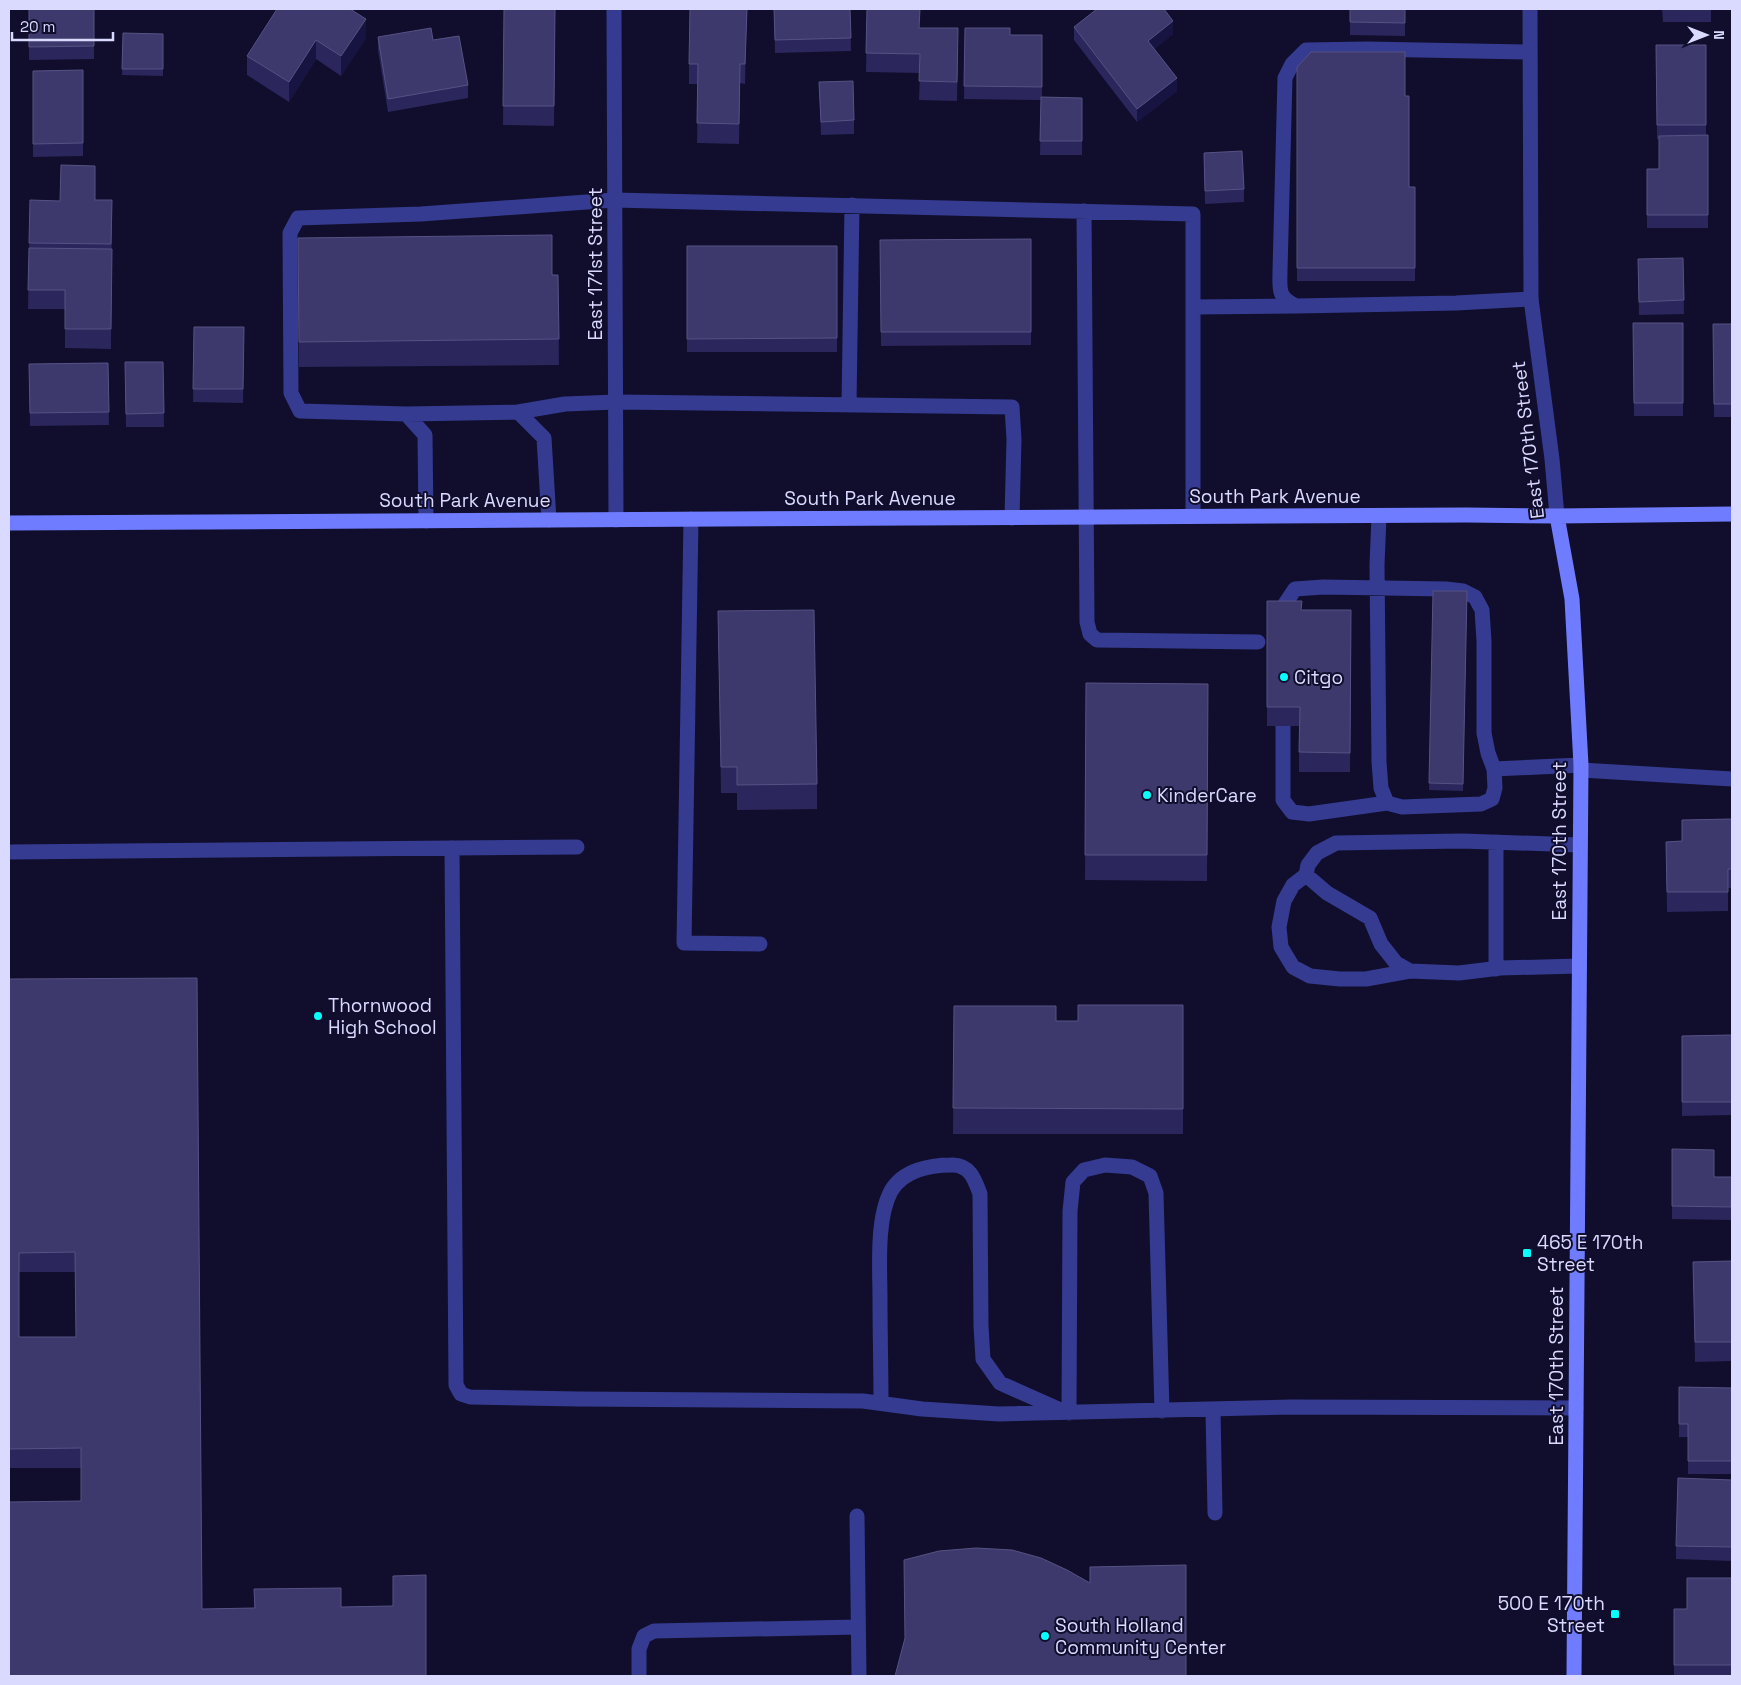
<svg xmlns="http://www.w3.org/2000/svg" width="1741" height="1685" font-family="'Space Grotesk',sans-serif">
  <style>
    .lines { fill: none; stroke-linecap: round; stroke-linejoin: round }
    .lane { stroke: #353b90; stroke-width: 15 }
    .street { stroke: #353b90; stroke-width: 15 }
    .secondary { stroke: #707cff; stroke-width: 15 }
    .wall { fill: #2b265b; fill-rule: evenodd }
    .shaded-wall { fill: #181441 }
    .building { fill: #3e396d; stroke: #565284; fill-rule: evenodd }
    .poi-dot { fill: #05fffd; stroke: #100e2c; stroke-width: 2 }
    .labels { text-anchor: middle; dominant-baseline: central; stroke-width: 4; stroke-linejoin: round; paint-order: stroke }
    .street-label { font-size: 19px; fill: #dad9ff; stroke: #100e2c }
    .poi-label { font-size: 19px; fill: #dad9ff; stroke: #100e2c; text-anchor: start }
  </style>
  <rect width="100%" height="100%" fill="#100e2c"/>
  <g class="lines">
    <!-- lane -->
    <path class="lane" d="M1529,52L1367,49L1306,50L1292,64L1285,78L1280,271C1280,289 1277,297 1296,306L1456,303L1531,299
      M1084,211L1087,622L1090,634L1097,640L1258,642
      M1193,307L1296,306
      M849,405L852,205
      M518,412L565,404L616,402L1012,407L1014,439L1012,518
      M406,414L518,412L544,438L549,520
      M1379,516L1377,565L1379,762L1381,788L1387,803L1402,807L1481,804L1492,799L1495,788L1494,769L1581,765
      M691,519L684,943L760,944
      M426,521L425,435L406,414L300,411L291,393L290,233L298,218L421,214L614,200L1193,214V516
      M1284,620L1285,604L1295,589L1323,587L1446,589L1463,591L1475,597L1482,610L1484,641V733L1488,753L1494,769
      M1283,705V800L1292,812L1309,814L1387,803
      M1581,770L1732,779
      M1496,842V969
      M452,848L456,1385L461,1394L470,1397L579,1399L863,1401L922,1409L999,1414L1291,1407L1576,1408
      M9,852L577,847
      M1306,875L1293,885L1284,901L1279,927L1281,947L1293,967L1310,976L1340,979H1366L1410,971
      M1579,966L1500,968L1459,973L1410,971L1396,963L1381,944L1370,918L1327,893L1306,875L1308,865L1317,853L1336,843L1462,841L1580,845
      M881,1403C881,1369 880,1334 880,1300C880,1268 876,1219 891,1191C903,1170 930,1165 951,1165C970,1164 975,1180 980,1194L981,1326L983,1359L1000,1383L1063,1411
      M1213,1410L1215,1513
      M1069,1413L1070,1211L1073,1182L1084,1170L1105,1165L1132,1167L1150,1176L1156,1193L1162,1411
      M857,1516L859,1676
      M639,1676V1649L644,1636L654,1631L858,1627"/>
    <!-- street -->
    <path class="street" d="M614,9L616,520
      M1530,9L1531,299L1552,459L1557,516"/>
    <!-- secondary -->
    <path class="secondary" d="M1557,516L1572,599L1581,765L1574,1676
      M9,523L1467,515L1557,516L1732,514"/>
  </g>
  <!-- wall -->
  <path class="wall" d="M29,9H94V59L29,60Z
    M504,9H555L554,126L503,125Z
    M747,9L745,84L740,83L739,144L697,143L698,84H689V64Z
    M774,9H850L851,51L775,53Z
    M867,9L920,28L958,48L957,101L919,100L920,73L866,72Z
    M1350,9H1405V36L1350,35Z
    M1662,9H1711V22H1663Z
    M366,19V38L341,76L316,59L289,102L247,75V56Z
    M1074,27L1173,34L1154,49L1177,91L1137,122L1074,40Z
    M965,28L1010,35H1042V97L1082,98V155H1040L1041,100L964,99Z
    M123,33L163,34V76L122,75Z
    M378,37L468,85V98L388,112L378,50Z
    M1656,45H1706V135H1708V228H1647V169H1659V139H1657Z
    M1297,67L1405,96L1409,187H1415V281H1297Z
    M83,70V156L33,157V71Z
    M819,82L854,120V134L821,135Z
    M1204,153L1244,189V202L1205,204Z
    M30,200L60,201L95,200H112L111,349L65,348V309H28Z
    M298,238L552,275H558L559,365L299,367Z
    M1031,239V345L881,346L880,240Z
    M687,246H837V352H687Z
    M1683,258L1684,314L1639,315L1638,272Z
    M1633,323H1683V416H1634Z
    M1713,324H1732V417H1714Z
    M194,327H244L243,403L193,402Z
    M125,362H163L164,427H126Z
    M108,363L109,425L30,426L29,364Z
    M1433,591H1467L1463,791L1429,790Z
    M1267,601L1302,610H1351L1350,772H1299V726H1267Z
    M718,611L817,784V809L737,810V793H721Z
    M1086,683L1208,684L1207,881L1085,880Z
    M1732,819V888H1728V911L1667,912L1666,842L1682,841V820Z
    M9,979L202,1609L254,1608V1589L341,1607L9,1676L81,1501V1468H9ZM19,1272H75L76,1337H19Z
    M1183,1005V1134H953L954,1006L1056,1021H1078Z
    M1732,1035V1115L1682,1116V1036Z
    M1672,1149L1714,1177H1732L1731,1220L1672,1219Z
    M1732,1261V1361L1695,1362L1693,1262Z
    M1679,1387L1732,1388V1474H1688V1437H1679Z
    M1732,1480V1561L1676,1559V1546Z
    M1732,1578V1676H1674V1609H1687Z"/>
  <!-- shaded-wall -->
  <path class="shaded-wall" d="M366,19V38L341,76V56Z
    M1173,21V34L1148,54V41Z
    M316,40V59L289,102V82Z
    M1177,78V91L1137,122V109Z"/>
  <!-- building -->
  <path class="building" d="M29,9H94V46L29,47Z
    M277,9H350L366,19L341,56L316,40L289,82L247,56Z
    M504,9H555L554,106H503Z
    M690,9H747L745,64H740L739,124L697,123L698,64H689Z
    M774,9H850L851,38L775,40Z
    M867,9H920L919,28H958L957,82L919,81L920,54L866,53Z
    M1097,9H1164L1173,21L1148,41L1177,78L1137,109L1074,27Z
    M1350,9H1405V23L1350,22Z
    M431,28L433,40L459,36L468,85L388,99L378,37Z
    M965,28H1010V35H1042V87L964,86Z
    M123,33L163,34V69H122Z
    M1656,45H1706V125H1657Z
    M1311,52H1405V96H1409V187H1415V268H1297V67Z
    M83,70V143L33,144V71Z
    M853,81L854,120L821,122L819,82Z
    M1041,97L1082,98V141H1040Z
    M1708,135V215H1647V169H1659V136Z
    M1242,151L1244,189L1205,191L1204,153Z
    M61,165L95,166V200H112L111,244L29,243L30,200L60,201Z
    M552,235V275H558L559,339L299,342L298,238Z
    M1031,239V332H881L880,240Z
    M687,246H837V338L687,339Z
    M29,248L112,249L111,329H65V290H28Z
    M1683,258L1684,300L1639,302L1638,259Z
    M1633,323H1683V403H1634Z
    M1713,324H1732V404H1714Z
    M194,327H244L243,389H193Z
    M125,362H163L164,413L126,414Z
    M108,363L109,412L30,413L29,364Z
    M1433,591H1467L1463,784L1429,783Z
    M1267,601H1302L1301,610H1351L1350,753L1299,752L1300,707H1267Z
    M814,610L817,784L737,785V767H721L718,611Z
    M1086,683L1208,684L1207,855H1085Z
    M1732,819V869H1728V892H1667L1666,842L1682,841V820Z
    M197,978L202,1609L255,1608L254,1589L341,1588V1607L393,1606V1576L426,1575V1676H9V1502L81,1501V1448L9,1449V979ZM75,1252L76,1337H19V1253Z
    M1078,1005H1183V1109L953,1108L954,1006H1056V1021H1078Z
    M1732,1035V1102H1682V1036Z
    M1672,1149L1714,1150V1177H1732L1731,1207L1672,1206Z
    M1732,1261V1342H1695L1693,1262Z
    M1679,1387L1732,1388V1461H1688V1424H1679Z
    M1678,1478L1732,1480V1547L1676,1546Z
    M976,1548L1012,1550L1041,1558L1067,1570L1090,1583V1567L1186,1565V1676H895L905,1638L904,1560L939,1551Z
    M1687,1578H1732V1665H1674V1609H1687Z"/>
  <!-- markers -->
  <g class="poi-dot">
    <circle cx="1284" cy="677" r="5"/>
    <circle cx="1147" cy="795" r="5"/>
    <circle cx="318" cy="1016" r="5"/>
    <rect x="1522" y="1248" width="10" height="10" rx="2.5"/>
    <rect x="1610" y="1609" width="10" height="10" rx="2.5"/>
    <circle cx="1045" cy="1636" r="5"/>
  </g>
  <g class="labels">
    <!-- street labels -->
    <g class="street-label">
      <text transform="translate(595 264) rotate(-90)">East 171st Street</text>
      <text transform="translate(1528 440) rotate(-97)">East 170th Street</text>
      <text x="1275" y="496">South Park Avenue</text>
      <text x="870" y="498">South Park Avenue</text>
      <text x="465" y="500">South Park Avenue</text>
      <text transform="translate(1559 841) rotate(-90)">East 170th Street</text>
      <text transform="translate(1556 1366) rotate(-90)">East 170th Street</text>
    </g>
    <!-- poi labels -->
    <g class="poi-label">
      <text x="1294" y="677">Citgo</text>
      <text x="1157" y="795">KinderCare</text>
      <text x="328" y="1005">Thornwood<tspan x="328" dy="22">High School</tspan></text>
      <text x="1537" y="1242">465 E 170th<tspan x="1537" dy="22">Street</tspan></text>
      <text x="1605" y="1603" text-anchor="end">500 E 170th<tspan x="1605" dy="22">Street</tspan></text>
      <text x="1055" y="1625">South Holland<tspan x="1055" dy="22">Community Center</tspan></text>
    </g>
  </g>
  <!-- border -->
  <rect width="1741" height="1685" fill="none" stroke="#dad9ff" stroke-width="20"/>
  <!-- north arrow -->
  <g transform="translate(1706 35) rotate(90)" stroke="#100e2c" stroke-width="4" paint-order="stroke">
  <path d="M0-4L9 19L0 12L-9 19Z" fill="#dad9ff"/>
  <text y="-8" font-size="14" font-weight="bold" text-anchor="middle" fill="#dad9ff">N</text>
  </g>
  <!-- scale -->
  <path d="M12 32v8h101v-8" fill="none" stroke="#dad9ff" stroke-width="2.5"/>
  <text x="20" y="32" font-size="15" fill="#dad9ff" stroke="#100e2c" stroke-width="4" paint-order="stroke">20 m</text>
</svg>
